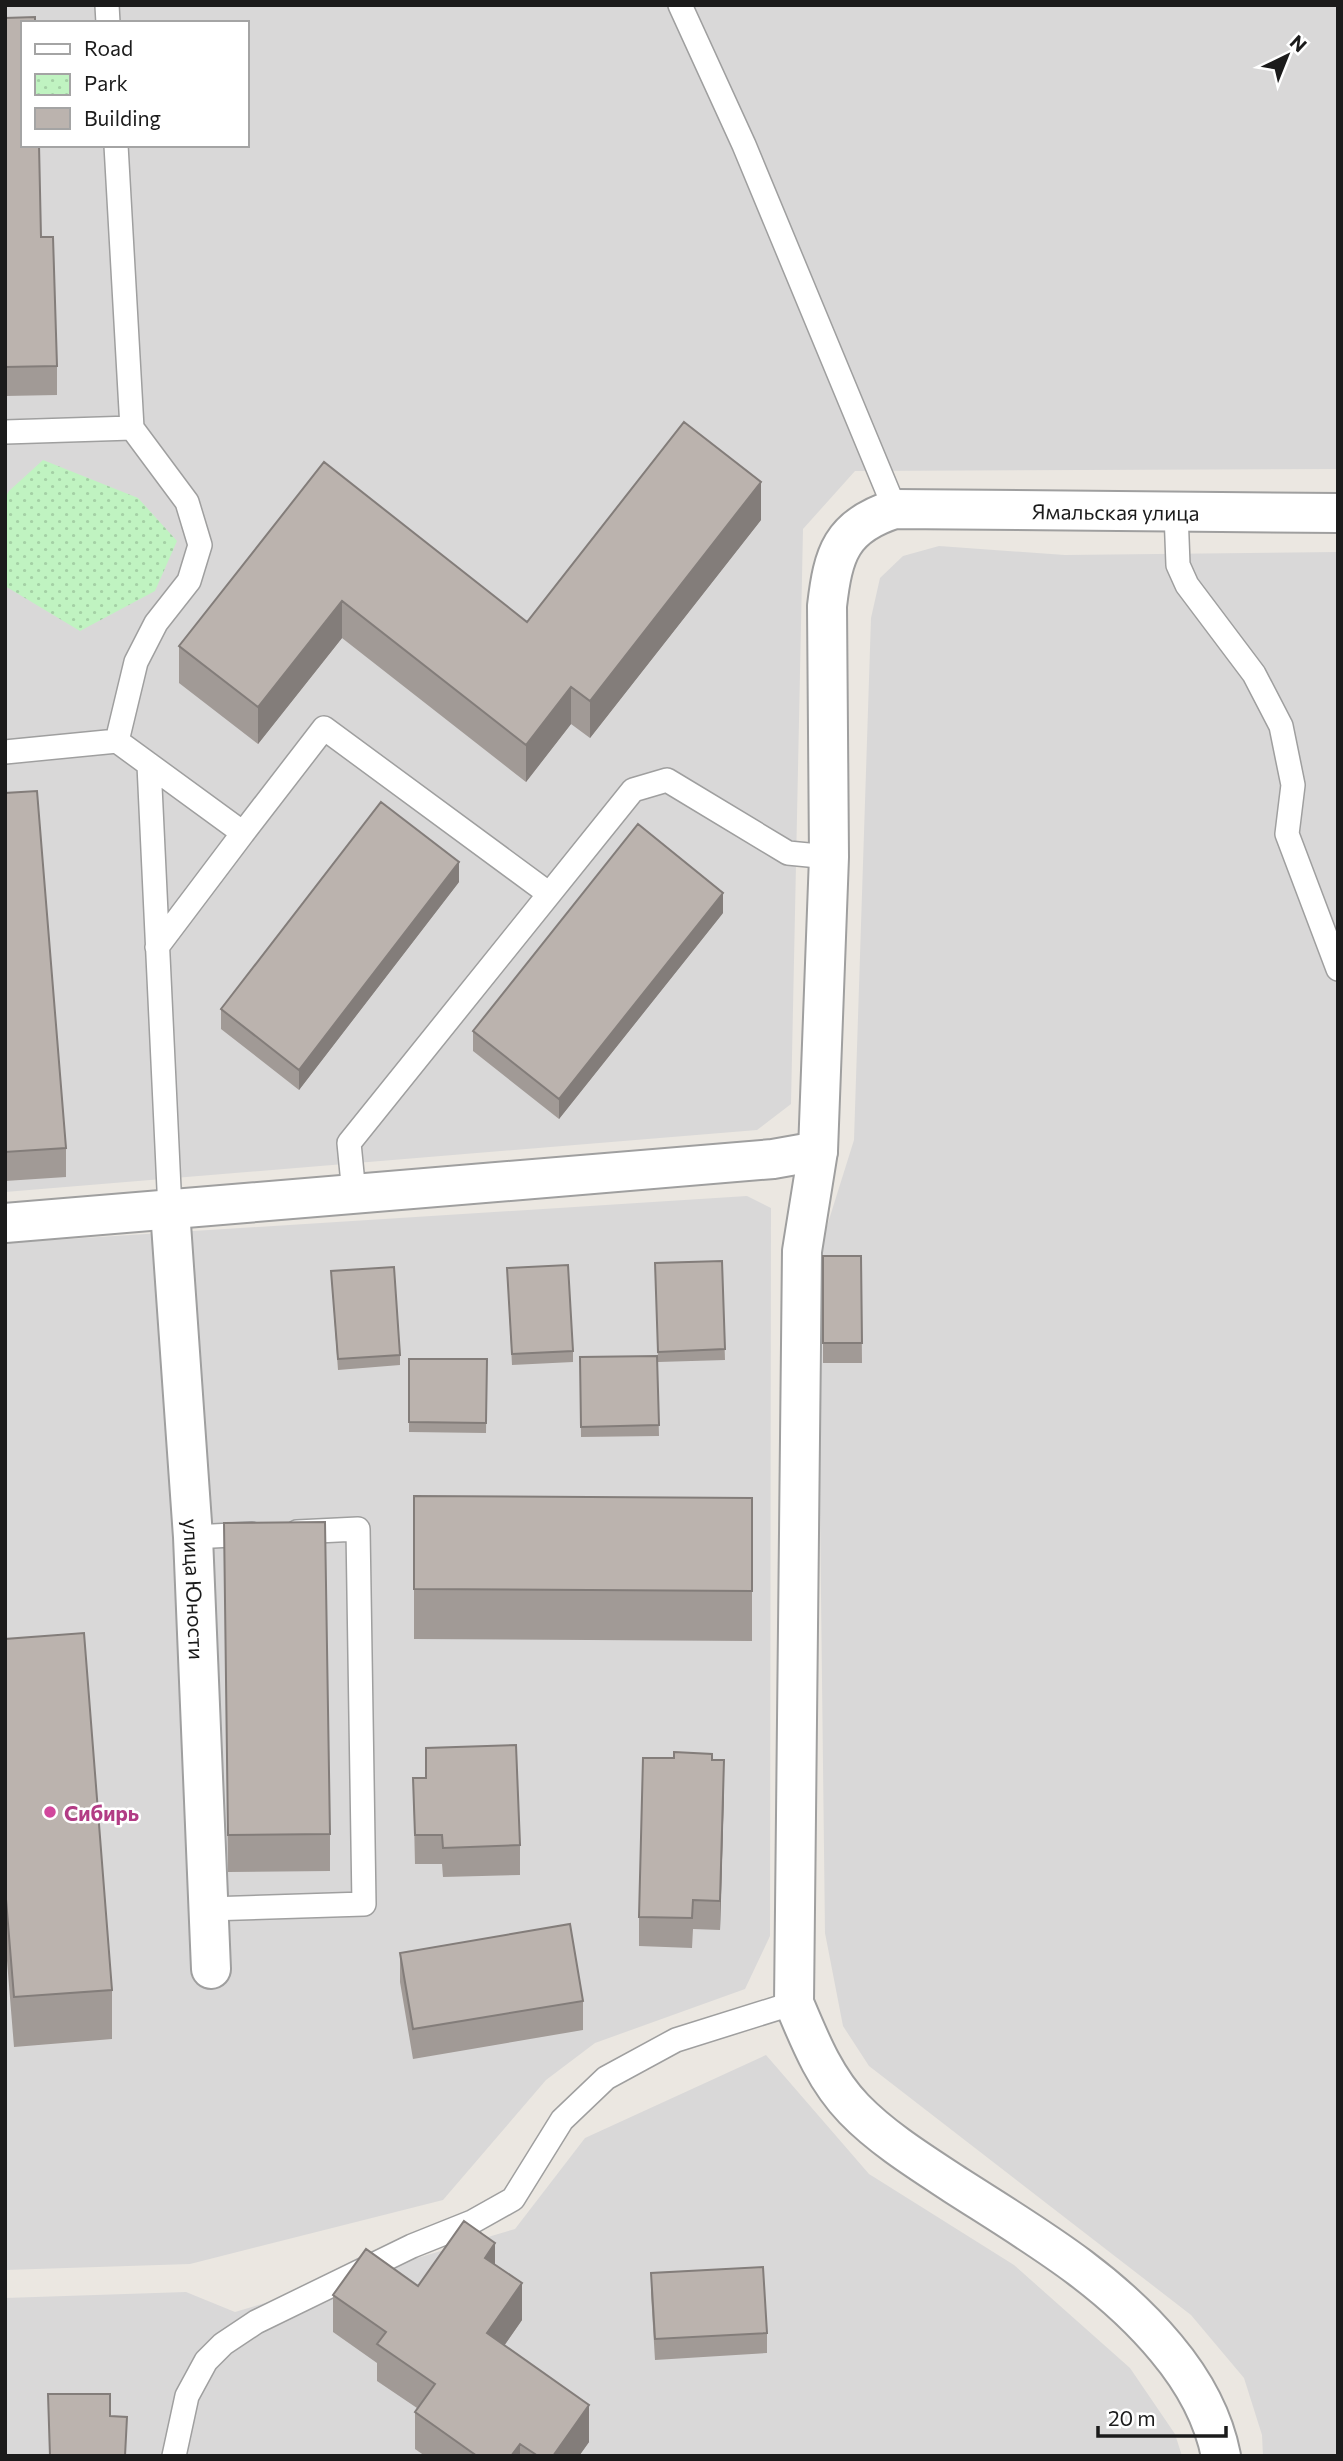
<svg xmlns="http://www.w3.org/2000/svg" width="1343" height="2461" font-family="Commissioner,sans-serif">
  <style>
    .residential { fill: #d9d8d8; fill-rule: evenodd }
    .park { fill: url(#park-dots) }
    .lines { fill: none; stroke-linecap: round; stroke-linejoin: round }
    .service-casing { stroke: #9f9f9f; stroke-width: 26 }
    .minor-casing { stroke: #9f9f9f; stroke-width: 42 }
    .service { stroke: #fff; stroke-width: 23 }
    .minor { stroke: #fff; stroke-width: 38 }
    .wall { fill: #a19a96 }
    .shaded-wall { fill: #837d7a }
    .building { fill: #bbb3ae; stroke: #837d7a; stroke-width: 2 }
    .hotel-dot { fill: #d1479c; stroke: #fff; stroke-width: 2.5 }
    .labels { text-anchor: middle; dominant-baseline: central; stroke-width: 5; stroke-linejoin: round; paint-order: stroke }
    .street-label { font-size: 21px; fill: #1b1b1b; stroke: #fff }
    .hotel-label { font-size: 21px; font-weight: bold; fill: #b23c85; stroke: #fff; text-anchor: start }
  </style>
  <defs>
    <pattern id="park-dots" width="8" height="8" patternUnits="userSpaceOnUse" patternTransform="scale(1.75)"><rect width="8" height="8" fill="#c0f3c1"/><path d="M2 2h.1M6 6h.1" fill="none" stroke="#a4d0a5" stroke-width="1.8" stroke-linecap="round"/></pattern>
  </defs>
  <rect width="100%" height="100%" fill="#ebe7e1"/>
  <!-- residential -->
  <path class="residential" d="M5,5H1338V469L855,471L803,529L791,1104L757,1130L5,1192ZM23,23H247V145H23Z
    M939,546L1065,555L1338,552V2456H1263L1262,2435L1244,2378L1191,2315L869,2066L843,2026L825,1933L817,1258L854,1140L871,618L880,578L903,556Z
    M747,1196L771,1208L770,1936L745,1989L595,2043L546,2080L443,2200L190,2264L5,2270V1243Z
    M766,2055L869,2174L1014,2265L1130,2368L1175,2434L1182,2456H5V2298L186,2292L235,2312L515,2229L585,2138Z"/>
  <!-- park -->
  <path class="park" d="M43,460L138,498L177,541L155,591L80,631L5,586V498L9,491Z"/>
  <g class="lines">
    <!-- service casing -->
    <g class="service-casing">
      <path id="service" d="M107,5L108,23
        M680,5L744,145L895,509
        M116,145L132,428L187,502L200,545L189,581L156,623L136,662L117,741
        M5,432L132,428
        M1176,512L1178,565L1187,585L1254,674L1281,726L1293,785L1287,834L1338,969
        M5,752L117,741L243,833L324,728L548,893
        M149,765L170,1210
        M157,947L243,833
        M354,1194L349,1143L633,790L667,780L788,853L829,857
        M193,1537L252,1534
        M208,1909L364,1904L358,1529L297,1532
        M174,2456L187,2396L206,2361L223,2344L256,2322L412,2246L472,2222L513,2199L562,2120L606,2078L676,2040L794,2003"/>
    </g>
    <!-- minor casing -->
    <g class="minor-casing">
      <g id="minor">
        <path id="s1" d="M170,1210L193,1537L211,1969"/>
        <path d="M5,1223L773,1159L818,1151"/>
        <path id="s2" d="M1221,2456C1213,2415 1192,2379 1166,2348C1108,2278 1032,2234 957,2186C922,2163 883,2139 854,2109C825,2079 810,2041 794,2003L802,1251L818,1151L829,857L827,606C833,554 841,526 895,509L1338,513"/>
      </g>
    </g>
    <!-- service -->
    <use href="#service" class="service"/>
    <!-- minor -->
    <use href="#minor" class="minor"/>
  </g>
  <!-- wall -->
  <path class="wall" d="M5,18L41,237L57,366V395L5,396Z
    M324,462L527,622L761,520L590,738L571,724L526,782L342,638L258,744L179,683V646Z
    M5,793L66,1148V1177L5,1181Z
    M459,882L299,1090L221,1029V1009Z
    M723,913L559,1119L473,1051V1031Z
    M823,1256H861L862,1363H823Z
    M722,1261L725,1360L658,1362L655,1263Z
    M507,1268L573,1351V1362L512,1365Z
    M331,1271L400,1355V1365L338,1370Z
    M657,1356L659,1436L581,1437L580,1357Z
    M409,1359H487L486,1433L409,1432Z
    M414,1496L752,1498V1641L414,1639Z
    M224,1523L330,1834V1871L228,1872Z
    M5,1639L112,1990V2039L14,2047L5,1936Z
    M426,1748L520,1845V1875L443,1877L442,1864H415L413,1778H426Z
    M712,1760L724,1789L720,1930L693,1929L692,1948L639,1946V1917Z
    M400,1953L583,2001V2030L413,2059L400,1982Z
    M495,2265L522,2320L504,2346L589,2442L579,2456H425L415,2449V2412L417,2408L377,2381V2363L333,2332V2295L418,2286Z
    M651,2273L767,2333V2353L655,2360L651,2293Z"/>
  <!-- shaded-wall -->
  <path class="shaded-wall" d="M761,482V520L590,738V701Z
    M342,601V638L258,744V707Z
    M571,687V724L526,782V745Z
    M459,862V882L299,1090V1070Z
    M723,893V913L559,1119V1099Z
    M724,1760V1789L720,1930V1901Z
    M495,2243V2281L485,2258Z
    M522,2283V2320L487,2370V2333Z
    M589,2405V2442L579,2456H553Z
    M520,2444V2456H511Z"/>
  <!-- building -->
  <path class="building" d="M35,17V23H23V145H39L41,237H53L57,366L5,367V18Z
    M684,422L761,482L590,701L571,687L526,745L342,601L258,707L179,646L324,462L527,622Z
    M37,791L66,1148L5,1152V793Z
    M381,802L459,862L299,1070L221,1009Z
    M638,824L723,893L559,1099L473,1031Z
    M823,1256H861L862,1343H823Z
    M722,1261L725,1349L658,1352L655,1263Z
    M568,1265L573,1351L512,1354L507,1268Z
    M394,1267L400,1355L338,1359L331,1271Z
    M657,1356L659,1425L581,1427L580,1357Z
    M409,1359H487L486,1423L409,1422Z
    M414,1496L752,1498V1591L414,1589Z
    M325,1522L330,1834L228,1835L224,1523Z
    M84,1633L112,1990L14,1997L5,1887V1639Z
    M516,1745L520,1845L443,1848L442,1835H415L413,1778H426V1748Z
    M674,1752L712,1754V1760H724L720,1901L693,1900L692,1918L639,1917L643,1758H674Z
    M570,1924L583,2001L413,2029L400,1953Z
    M464,2221L495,2243L485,2258L522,2283L487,2333L589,2405L553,2456H538L520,2444L511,2456H477L415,2412L435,2384L377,2344L386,2332L333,2295L366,2249L418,2286Z
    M763,2267L767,2333L655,2339L651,2273Z
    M48,2394H110V2416L127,2417L125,2456H50Z"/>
  <!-- markers -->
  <circle class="hotel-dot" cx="50" cy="1812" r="7"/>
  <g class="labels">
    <!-- street labels -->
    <g class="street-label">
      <text stroke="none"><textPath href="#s2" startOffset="2387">Ямальская улица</textPath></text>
      <text stroke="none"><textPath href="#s1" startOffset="380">улица Юности</textPath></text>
    </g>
    <!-- hotel labels -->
    <g class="hotel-label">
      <text x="64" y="1812">Сибирь</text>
    </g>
  </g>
  <!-- border -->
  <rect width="1343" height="2461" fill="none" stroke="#1b1b1b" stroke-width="14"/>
  <!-- legend -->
  <rect x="21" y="21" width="228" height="126" fill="#ffffff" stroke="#a4a4a4" stroke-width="2"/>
  <rect x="35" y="44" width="35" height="10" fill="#ffffff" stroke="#a4a4a4" stroke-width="2"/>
  <text x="84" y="56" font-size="21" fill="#1b1b1b">Road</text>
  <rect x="35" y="74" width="35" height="21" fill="url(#park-dots)" stroke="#a4a4a4" stroke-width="2"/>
  <text x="84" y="91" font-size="21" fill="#1b1b1b">Park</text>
  <rect x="35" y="108" width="35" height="21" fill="#bbb3ae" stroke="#a4a4a4" stroke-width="2"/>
  <text x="84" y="126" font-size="21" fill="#1b1b1b">Building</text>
  <!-- north arrow -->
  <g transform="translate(1287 56) rotate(43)" stroke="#ffffff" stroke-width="5" paint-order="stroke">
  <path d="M0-5L12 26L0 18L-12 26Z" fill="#1b1b1b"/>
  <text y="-10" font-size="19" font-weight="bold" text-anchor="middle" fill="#1b1b1b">N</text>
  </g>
  <!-- scale -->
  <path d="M1098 2426v10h128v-10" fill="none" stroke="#1b1b1b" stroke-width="3.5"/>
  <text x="1108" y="2426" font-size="21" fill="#1b1b1b" stroke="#ffffff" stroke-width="5" paint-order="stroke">20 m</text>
</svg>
